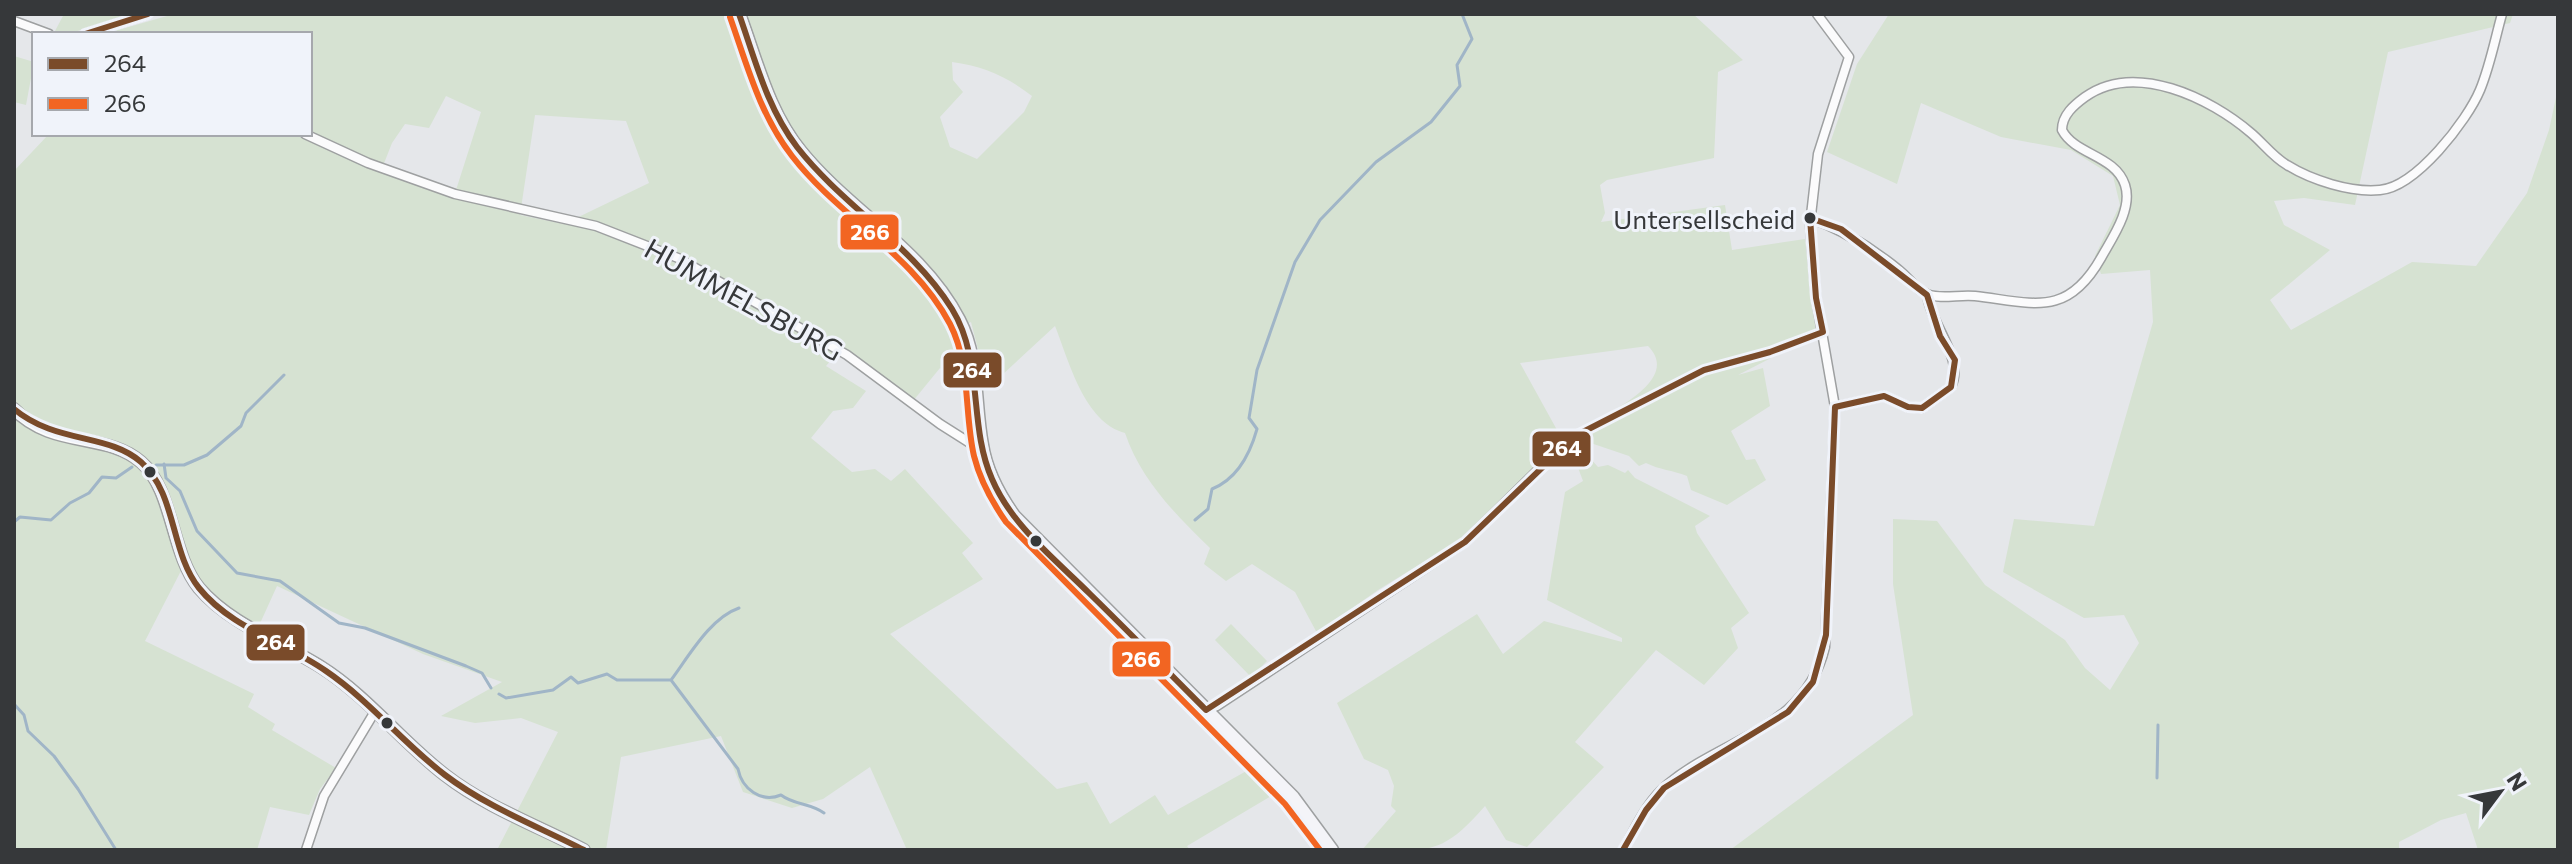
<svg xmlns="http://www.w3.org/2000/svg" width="2572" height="864" font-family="Commissioner,sans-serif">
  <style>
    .green { fill: #d6e2d2; fill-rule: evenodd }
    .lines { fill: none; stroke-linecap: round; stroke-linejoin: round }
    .stream { stroke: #a0b5c7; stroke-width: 3 }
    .minor-casing { stroke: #9ea0a1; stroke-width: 11 }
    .tertiary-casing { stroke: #9ea0a1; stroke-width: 14 }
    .secondary-casing { stroke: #9ea0a1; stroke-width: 15 }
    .minor { stroke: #fbfbfc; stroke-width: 8 }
    .tertiary { stroke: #fbfbfc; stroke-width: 11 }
    .secondary { stroke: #f4f4f8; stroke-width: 12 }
    .bus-1-casing { stroke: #f0f3fa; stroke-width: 12 }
    .bus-2-casing { stroke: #f0f3fa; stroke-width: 12 }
    .bus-1 { stroke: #7a4b2a; stroke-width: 6 }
    .bus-2 { stroke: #f26522; stroke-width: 6 }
    .bus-dot { fill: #36383a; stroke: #f0f3fa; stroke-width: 3 }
    .labels { text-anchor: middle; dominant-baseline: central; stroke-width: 6; stroke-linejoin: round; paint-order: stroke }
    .bus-label { font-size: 26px; fill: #36383a; stroke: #f0f3fa; text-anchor: end }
    .street-label { font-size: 28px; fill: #36383a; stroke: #f0f3fa }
    .line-badge { stroke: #f0f3fa; stroke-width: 3 }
    .badge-label { font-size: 22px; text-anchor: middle; font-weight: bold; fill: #fff }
  </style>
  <rect width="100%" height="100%" fill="#e5e7ea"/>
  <!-- green -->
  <path class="green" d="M64,14H135L74,32L55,31Z
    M174,14H731C746,55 757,103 782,139C815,186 863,220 901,262L912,251L805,151L773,97L743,14H1693L1743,60L1718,72L1714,158L1607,180L1600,185L1605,213L1601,222L1725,205L1732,250L1805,239L1816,331L1770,354L1771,358L1738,375L1763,368L1770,406L1731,431L1746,460L1755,459L1766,480L1727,505L1691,490L1687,476C1672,470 1660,470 1646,463L1639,466L1629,456L1567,435C1592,420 1686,384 1648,346L1520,363L1562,439L1461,539L1378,590L1317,633L1295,592L1252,564L1226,581L1204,564L1210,548C1175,514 1141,480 1125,433C1084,422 1069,361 1055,326L988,388L971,322L954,330L968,390L940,368L913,401L838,352L826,366L866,391L853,408L833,411L811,438L852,472L875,469L891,481L905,469L973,543L962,553L983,579L890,634L1057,789L1087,782L1110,824L1155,795L1168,815L1250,769L1276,793L1187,846L1190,850H907L870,767L823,799L792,808L743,792L721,736L621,757L606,850H497L558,732L521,718L475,723L441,716L502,682L423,654L277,586L257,630L224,610L185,563L145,641L254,694L248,707L275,724L272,730L336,768L320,789L309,815L270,807L257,850H14V171L49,134H310V34H104ZM952,62C983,66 1008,77 1032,96L1024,112L977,159L950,147L940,117L963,92L953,80ZM446,96L481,112L456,190L381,171L392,143L405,124L429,128ZM535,115L626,121L649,183L564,224L520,215Z
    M1889,14H2513L2510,23L2388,52L2355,205L2304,198L2274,201L2284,225L2330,250L2270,300L2291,330L2412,262L2476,266L2527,193L2549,130L2558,88V850H2478L2466,813L2441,820L2399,842V850H1730L1913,715L1893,584V519L1937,521L1985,585L2065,640L2085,668L2110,690L2139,643L2124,615L2084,618L2003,572L2014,519L2094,526L2153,322L2150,270L2101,274L2095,256L2120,205L2113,176L2071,150L2001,137L1921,103L1897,184L1827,152L1857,64Z
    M14,56L34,62L26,105L14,102Z
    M1579,446L1598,467L1608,465L1625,473L1628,470L1635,478L1710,516L1695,526L1697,533L1749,613L1731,628L1738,648L1704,685L1656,650L1575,742L1604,767L1527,847L1506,840L1485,806C1440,858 1427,850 1362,850L1396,811L1391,806L1394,786L1388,770L1364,759L1337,703L1477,614L1503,654L1544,621L1622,642V638L1547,600L1565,492L1583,481L1577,465L1566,452Z
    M1231,624L1267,661L1251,677L1215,640Z"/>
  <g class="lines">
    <!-- stream -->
    <path class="stream" d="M164,464L166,478L180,491L197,531L237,573L280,581L339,623L365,628L466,666L482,673L491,688
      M156,465H184L207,455L241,426L246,413L284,375
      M1195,520L1208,509L1212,489C1237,479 1250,454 1257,429L1249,418L1257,370L1295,262L1320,220L1376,162L1431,122L1460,86L1457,65L1472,39L1462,14
      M14,522L20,517L51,520L70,503L89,493L102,477L116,478L132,467
      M671,680C689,656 710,618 739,608
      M499,694L506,698L553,690L571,677L578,683L607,674L617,680H671L738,769C742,789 761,803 781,795C794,805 810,803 824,813
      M14,704L24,715L28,731L54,756L78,789L116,850
      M2157,778L2158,725"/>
    <!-- minor casing -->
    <g class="minor-casing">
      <path id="minor" d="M14,21L49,34
        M85,34L148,14
        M305,134L368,163L455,194L596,226L678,258L847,355L940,424L970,443L982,445
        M1810,218C1843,230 1872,248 1899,270C1908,277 1916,290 1927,294C1941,300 1960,294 1975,296C2034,303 2067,318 2101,258C2112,238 2133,209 2125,185C2115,155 2075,155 2062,130C2062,115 2074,105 2085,97C2135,61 2210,98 2251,133C2263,143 2273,157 2287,165C2311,180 2351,193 2380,190C2416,187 2467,121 2480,90C2490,66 2495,39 2502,14
        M1835,407L1884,396L1908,407L1922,408L1951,387C1965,359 1931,325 1927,295
        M1206,710L1217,706L1465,542L1558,450
        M306,850L324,796L374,713
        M1623,850C1636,827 1647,801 1668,784C1726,736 1805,730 1825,647L1835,407L1816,298L1810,224L1818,154L1849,57L1817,14"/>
    </g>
    <!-- tertiary casing -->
    <g class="tertiary-casing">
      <path id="tertiary" d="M14,409C52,449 107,432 141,462C173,489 171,554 199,588C230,624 281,642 321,667C367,696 402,742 445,775C486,807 538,826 584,850"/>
    </g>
    <!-- secondary casing -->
    <g class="secondary-casing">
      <path id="secondary" d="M739,14C757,62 768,112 801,152C849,211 923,250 959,320C979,358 974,403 982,445C986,471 999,495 1014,516L1293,797L1332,850"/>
    </g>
    <!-- minor -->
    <use href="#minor" class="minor"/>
    <!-- tertiary -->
    <use href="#tertiary" class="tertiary"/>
    <!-- secondary -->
    <use href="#secondary" class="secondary"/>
    <!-- bus-1 casing -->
    <g class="bus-1-casing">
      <path id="bus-1" d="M739,14C755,59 767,108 797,147C843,206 912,245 952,309C984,361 968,425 992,479C1012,526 1055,559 1090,594C1129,632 1167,671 1206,710L1465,542L1575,436L1704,370L1770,352L1823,332L1816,298L1810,218L1841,229L1927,295L1940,336L1955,360L1951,387L1922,408L1908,407L1884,396L1835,407L1826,635L1813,682L1788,712L1664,788L1646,810L1623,850
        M85,34L148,14
        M14,409C56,444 108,433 141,462C177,494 170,552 199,588C231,628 285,642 326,671C370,701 403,743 445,775C487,807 537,826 584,850"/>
    </g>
    <!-- bus-2 casing -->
    <g class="bus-2-casing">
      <path id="bus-2" d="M730,17C747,65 760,115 792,156C839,217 913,254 950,324C971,365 964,413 974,456C980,480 992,502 1006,522L1285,804L1320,850"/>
    </g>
    <!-- bus-1 -->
    <use href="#bus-1" class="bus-1"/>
    <!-- bus-2 -->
    <use href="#bus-2" class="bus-2"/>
  </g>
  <!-- markers -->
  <g class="bus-dot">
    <circle cx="1810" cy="218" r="7"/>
    <circle cx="150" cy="472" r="7"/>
    <circle cx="1036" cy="541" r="7"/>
    <circle cx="387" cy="723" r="7"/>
  </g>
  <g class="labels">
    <!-- bus labels -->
    <g class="bus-label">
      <text x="1795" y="218">Untersellscheid</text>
    </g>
    <!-- street labels -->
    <g class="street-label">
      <text transform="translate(744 299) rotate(29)">HUMMELSBURG</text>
    </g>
  </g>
  <g class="line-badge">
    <rect x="839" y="213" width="61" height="38" rx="8" fill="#f26522"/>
    <rect x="942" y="351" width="61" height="38" rx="8" fill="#7a4b2a"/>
    <rect x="1531" y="430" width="61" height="38" rx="8" fill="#7a4b2a"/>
    <rect x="245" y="623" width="61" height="39" rx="8" fill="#7a4b2a"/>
    <rect x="1111" y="640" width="61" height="38" rx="8" fill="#f26522"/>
  </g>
  <g class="badge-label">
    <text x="870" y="240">266</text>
    <text x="972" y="378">264</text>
    <text x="1562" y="456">264</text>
    <text x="276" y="650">264</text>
    <text x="1141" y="667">266</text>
  </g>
  <!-- border -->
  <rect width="2572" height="864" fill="none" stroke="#36383a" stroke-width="32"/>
  <!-- legend -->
  <rect x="32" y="32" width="280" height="104" fill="#f0f3fa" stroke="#a6a8ad" stroke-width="2"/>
  <rect x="48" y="58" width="40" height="12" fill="#7a4b2a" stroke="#a6a8ad" stroke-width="2"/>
  <text x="104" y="72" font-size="24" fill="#36383a">264</text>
  <rect x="48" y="98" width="40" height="12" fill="#f26522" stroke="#a6a8ad" stroke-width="2"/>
  <text x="104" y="112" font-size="24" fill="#36383a">266</text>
  <!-- north arrow -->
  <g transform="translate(2500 792) rotate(58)" stroke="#f0f3fa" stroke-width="6" paint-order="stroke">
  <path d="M0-6L14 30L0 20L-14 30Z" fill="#36383a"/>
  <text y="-12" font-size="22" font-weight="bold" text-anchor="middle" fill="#36383a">N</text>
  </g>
</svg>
